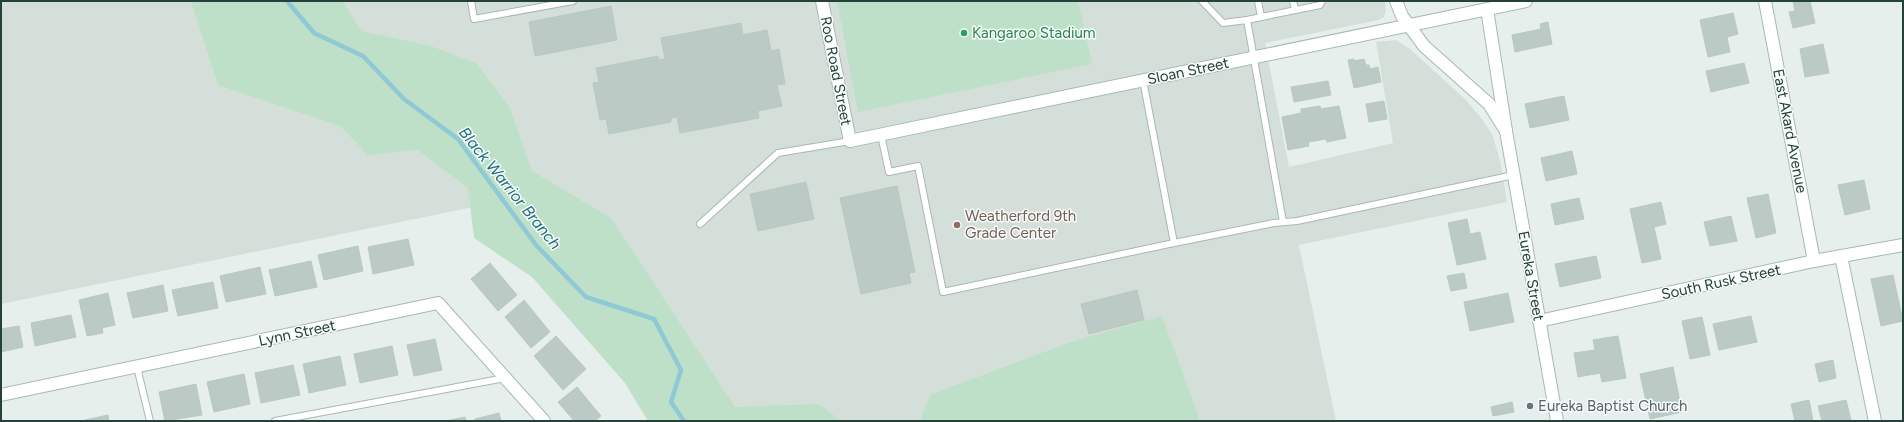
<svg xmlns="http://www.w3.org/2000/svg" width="1904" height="422" font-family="Figtree,sans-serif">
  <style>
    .built { fill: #d4dfda }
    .green { fill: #bfe0c8 }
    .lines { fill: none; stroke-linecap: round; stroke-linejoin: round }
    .stream { stroke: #8ec9d4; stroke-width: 4.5 }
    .building { fill: #bbcac4; stroke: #b8c9c2 }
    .service-casing { stroke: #a8b8b2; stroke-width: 8 }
    .minor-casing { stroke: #a8b8b2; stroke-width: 14 }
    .tertiary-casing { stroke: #a8b8b2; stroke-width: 14 }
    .service { stroke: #fff; stroke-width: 6 }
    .minor { stroke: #fff; stroke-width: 12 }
    .tertiary { stroke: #fff; stroke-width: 12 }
    .leisure-dot { fill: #2e9e5b; stroke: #f7fbf9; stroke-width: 1.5 }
    .education-dot { fill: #8d6e63; stroke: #f7fbf9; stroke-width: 1.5 }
    .worship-dot { fill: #6b7280; stroke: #f7fbf9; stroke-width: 1.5 }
    .labels { text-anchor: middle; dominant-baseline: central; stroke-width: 3; stroke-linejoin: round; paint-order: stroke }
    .leisure-label { font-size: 15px; fill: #27864d; stroke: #f7fbf9; text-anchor: start }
    .street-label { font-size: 15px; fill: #24423a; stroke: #f7fbf9 }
    .education-label { font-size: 15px; fill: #785e54; stroke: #f7fbf9; text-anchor: start }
    .worship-label { font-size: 15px; fill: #5b616d; stroke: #f7fbf9; text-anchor: start }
    .water-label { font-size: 16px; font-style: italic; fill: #1c6f80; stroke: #f7fbf9 }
  </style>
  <rect width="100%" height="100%" fill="#e6efeb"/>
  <!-- built -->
  <path class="built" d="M1,1H1385L1386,9L1384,17L1379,20L1265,43L1289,167L1393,143L1376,42L1396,40L1410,49L1466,100L1481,118L1492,134L1500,160L1507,202L1299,245L1336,421H684L478,206L1,304Z"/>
  <!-- green -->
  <path class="green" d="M191,1H343L361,31L431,46L477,64L510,108L532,171L611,218L735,407L819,404L841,421H648L625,383L532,277L474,238L468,188L418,150L368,155L340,126L218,85Z
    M837,1H1078L1092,64L858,112Z
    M1162,316L1200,421H920L930,395L1068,343Z"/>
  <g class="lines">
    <!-- stream -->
    <path class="stream" d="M287,1L314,33L363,56L404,99L458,139L536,245L586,297L654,319L681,370L671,402L684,421"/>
  </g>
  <!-- building -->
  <path class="building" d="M1793,1H1810L1815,23L1793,28L1789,12L1795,11Z
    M611,6L617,40L535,56L529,22Z
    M1733,13L1738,34L1727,37L1730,52L1708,57L1700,20Z
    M1548,22L1552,44L1515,52L1512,35L1541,29L1540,24Z
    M741,23L743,35L767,30L771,51L779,49L785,84L777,85L782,106L758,111L759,118L680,133L677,117L671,118V122L609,134L606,119L600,120L593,83L599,82L596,68L658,56L659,60L665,59L661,38Z
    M1823,44L1829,73L1805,77L1800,49Z
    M1354,59V61L1364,59L1366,65H1369L1370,69L1378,67L1381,82L1354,88L1348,60Z
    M1744,63L1749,83L1711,92L1706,71Z
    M1328,81L1331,95L1294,102L1291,87Z
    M1564,96L1569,120L1530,128L1525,104Z
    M1384,101L1387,119L1369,122L1366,104Z
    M1320,106L1321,109L1339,106L1346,138L1327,142L1326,139L1308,142L1309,146L1288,150L1282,117L1301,113V109Z
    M1572,151L1577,174L1546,181L1541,158Z
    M1864,180L1870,209L1845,215L1838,185Z
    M806,182L814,219L758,231L750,194Z
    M897,186L915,272L909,273L911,283L861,294L840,198Z
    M1768,194L1776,233L1756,238L1747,198Z
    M1579,198L1584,219L1555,225L1551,204Z
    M1661,202L1666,224L1654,227L1661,259L1642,263L1630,209Z
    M1731,216L1737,241L1710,246L1704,222Z
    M1467,219L1470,234L1480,232L1486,259L1457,265L1448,223Z
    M408,239L414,265L373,274L368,247Z
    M358,246L363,271L324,280L318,255Z
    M1596,256L1601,278L1560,287L1555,264Z
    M311,261L317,287L275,296L269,270Z
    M490,263L517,295L498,311L471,279Z
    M260,267L266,294L226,302L220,276Z
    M1464,273L1467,288L1451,291L1447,276Z
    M1893,275L1903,321L1881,326L1871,279Z
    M213,282L218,308L178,316L172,290Z
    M163,285L168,311L133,318L127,293Z
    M1137,290L1144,320L1089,334L1081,304Z
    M108,293L115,325L102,328L103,333L87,336L79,300Z
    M1508,293L1514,322L1470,331L1464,302Z
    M524,300L550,332L531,348L505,317Z
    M71,315L76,337L35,346L31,323Z
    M1751,316L1757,342L1719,350L1713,324Z
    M1702,317L1710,355L1690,359L1682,321Z
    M19,326L23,347L1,352V329Z
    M556,336L586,369L563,390L534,356Z
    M1618,336L1626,378L1602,382L1600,373L1578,377L1574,353L1595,350L1593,340Z
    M435,339L442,370L414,376L407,345Z
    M392,346L398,375L360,383L354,354Z
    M340,356L346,385L309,393L303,364Z
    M1833,360L1836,378L1819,382L1815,364Z
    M293,365L300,395L261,403L255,373Z
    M1673,367L1682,412L1650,419L1640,374Z
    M244,374L250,404L214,412L207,382Z
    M196,384L202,415L165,421L159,392Z
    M577,387L601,416L595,421H574L558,402Z
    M1809,400L1813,421H1795L1791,404Z
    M1846,400L1851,420L1822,421L1818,406Z
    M1512,402L1514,412L1493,416L1491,407Z
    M499,413L501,421H475V419Z
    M108,415L109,421H81Z
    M465,417L466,421H446Z"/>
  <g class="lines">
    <!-- service casing -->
    <g class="service-casing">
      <path id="service" d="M471,1L474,19L573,1
        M1202,1L1223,23L1247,20L1283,222
        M1258,1L1261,17
        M1293,1L1295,10
        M1247,20L1320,5L1322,1
        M1143,80L1174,243L1274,223L1297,221L1514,175
        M881,135L889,172L918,166L943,292L1174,243
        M700,224L778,153L850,141
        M137,367L150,421
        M275,421L505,378"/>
    </g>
    <!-- minor casing -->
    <g class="minor-casing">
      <path id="minor" d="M822,1L850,141L1526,1
        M1765,1L1814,261
        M1487,9L1506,131
        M1841,256L1875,421
        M1539,321L1814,261L1903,245
        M1,395L438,303L544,421"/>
    </g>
    <!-- tertiary casing -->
    <g class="tertiary-casing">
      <path id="tertiary" d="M1396,1L1402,16L1424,46L1489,104L1506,131L1557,421"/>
    </g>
    <!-- service -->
    <use href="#service" class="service"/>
    <!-- minor -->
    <use href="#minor" class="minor"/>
    <!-- tertiary -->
    <use href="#tertiary" class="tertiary"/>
  </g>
  <!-- markers -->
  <circle class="leisure-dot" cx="964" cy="33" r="4"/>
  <circle class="education-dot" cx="957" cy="225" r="4"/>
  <circle class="worship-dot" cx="1530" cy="406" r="4"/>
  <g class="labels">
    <!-- leisure labels -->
    <g class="leisure-label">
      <text x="972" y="33">Kangaroo Stadium</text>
    </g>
    <!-- street labels -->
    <g class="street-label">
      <text transform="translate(836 71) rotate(79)">Roo Road Street</text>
      <text transform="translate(1188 71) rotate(-12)">Sloan Street</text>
      <text transform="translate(1790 131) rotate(79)">East Akard Avenue</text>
      <text transform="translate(1531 276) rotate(80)">Eureka Street</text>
      <text transform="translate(1721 282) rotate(-12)">South Rusk Street</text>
      <text transform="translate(297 333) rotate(-12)">Lynn Street</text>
    </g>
    <!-- education labels -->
    <g class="education-label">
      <text x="965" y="216">Weatherford 9th<tspan x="965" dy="17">Grade Center</tspan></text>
    </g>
    <!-- worship labels -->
    <g class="worship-label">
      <text x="1538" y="406">Eureka Baptist Church</text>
    </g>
    <!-- water labels -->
    <g class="water-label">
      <text transform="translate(510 188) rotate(51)">Black Warrior Branch</text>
    </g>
  </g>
  <!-- border -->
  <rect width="1904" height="422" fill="none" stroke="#24423a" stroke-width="4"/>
</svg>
